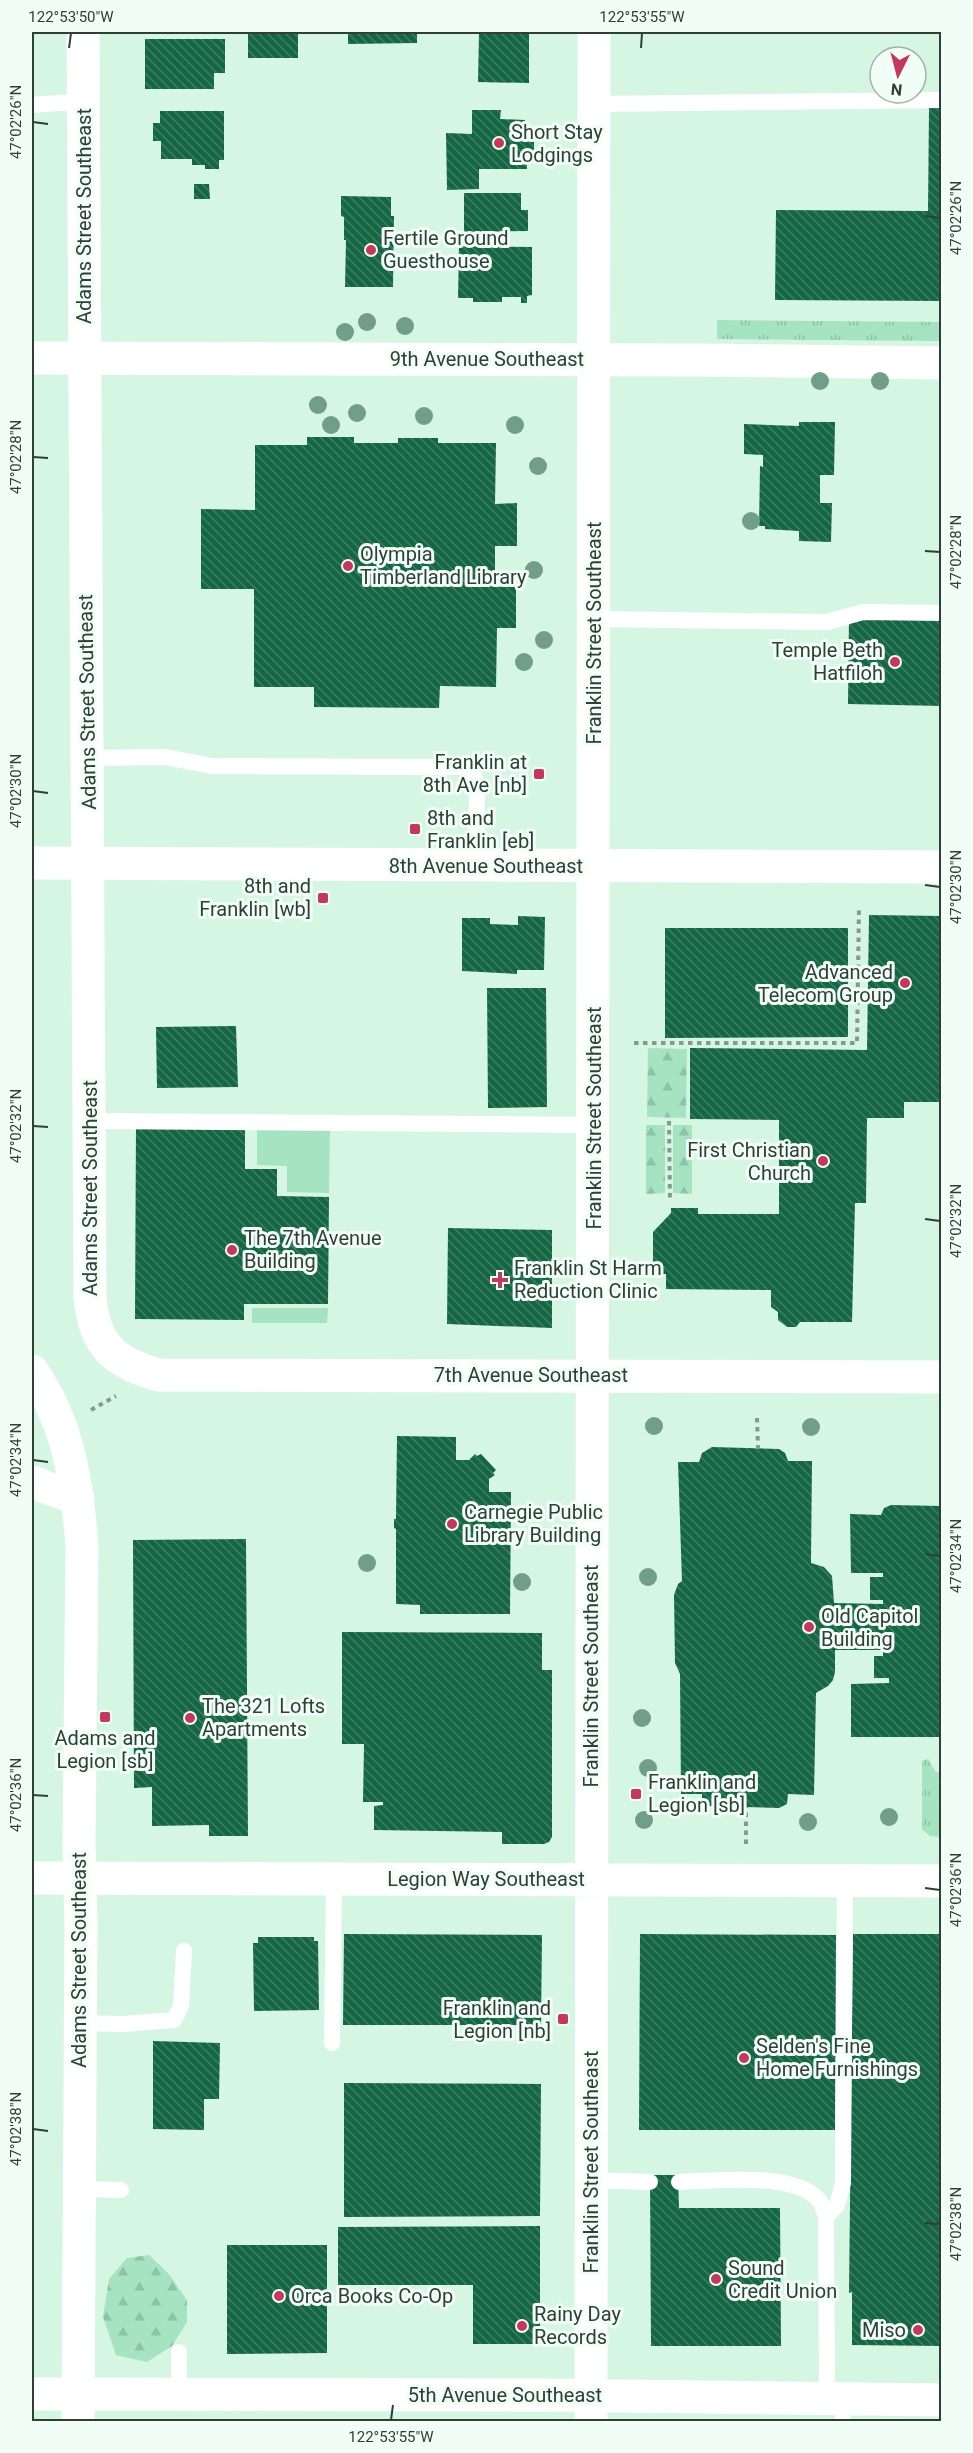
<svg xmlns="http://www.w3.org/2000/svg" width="973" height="2453" font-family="Roboto,sans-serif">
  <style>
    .grass { fill: url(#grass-tufts) }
    .forest { fill: url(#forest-firs) }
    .garden { fill: #a5e3c1 }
    .building { fill: url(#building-back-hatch) }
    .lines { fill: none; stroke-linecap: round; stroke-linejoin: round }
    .path { stroke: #849a8e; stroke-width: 4; stroke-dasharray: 4.5 4.5; stroke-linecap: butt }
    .lane { stroke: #fff; stroke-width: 16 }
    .street { stroke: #fff; stroke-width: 33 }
    .secondary { stroke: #fff; stroke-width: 33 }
    .tree { fill: #709e88 }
    .ticks { fill: none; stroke: #313e37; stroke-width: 2 }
    .poi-dot { fill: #c6375c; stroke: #f1fef7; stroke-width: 2 }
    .labels { text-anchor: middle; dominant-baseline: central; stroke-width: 6; stroke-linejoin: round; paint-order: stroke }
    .poi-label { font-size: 20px; fill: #313e37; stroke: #f1fef7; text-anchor: start }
    .street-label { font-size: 20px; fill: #313e37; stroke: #f1fef7 }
    .neatline { fill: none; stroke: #313e37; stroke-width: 2 }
    .ticks-label { font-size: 15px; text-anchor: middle; fill: #313e37 }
  </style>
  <defs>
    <pattern id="grass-tufts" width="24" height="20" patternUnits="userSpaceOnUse" patternTransform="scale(1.5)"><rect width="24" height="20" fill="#a5e3c1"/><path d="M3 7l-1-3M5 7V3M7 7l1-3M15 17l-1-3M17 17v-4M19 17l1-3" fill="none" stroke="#8ec4a6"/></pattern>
    <pattern id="forest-firs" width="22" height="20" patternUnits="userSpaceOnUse" patternTransform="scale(1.5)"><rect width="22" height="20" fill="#a5e3c1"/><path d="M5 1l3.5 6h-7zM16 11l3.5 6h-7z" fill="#8ec4a6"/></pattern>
    <pattern id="building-back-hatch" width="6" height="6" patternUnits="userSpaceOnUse" patternTransform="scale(1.5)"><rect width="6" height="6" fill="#146644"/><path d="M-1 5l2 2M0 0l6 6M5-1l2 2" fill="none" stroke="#3f7e64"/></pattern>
  </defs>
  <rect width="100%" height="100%" fill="#d6f6e4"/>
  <!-- grass -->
  <path class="grass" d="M717,320L941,322V341L717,339Z
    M928,1759L936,1772L941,1773V1837L930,1836L922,1829V1761Z"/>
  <!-- forest -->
  <path class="forest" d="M648,1048L687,1049L686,1118L647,1117Z
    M646,1125H665V1193L646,1194Z
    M673,1125H692V1194L673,1193Z
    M149,2255L168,2273L187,2300V2322L172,2346L147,2362L116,2355L103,2317L109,2279L127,2258Z"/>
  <!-- garden -->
  <path class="garden" d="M257,1129L330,1130L329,1193L287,1192V1166L257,1165Z
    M252,1308H328L327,1323H252Z"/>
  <!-- building -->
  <path class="building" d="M248,32H298V58H248Z
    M348,32H417V43L348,44Z
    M479,32H529V83L478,82Z
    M145,39H225V73H214V89H145Z
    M929,107H942V301L775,300L776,210L928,211Z
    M472,110H501L500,119L525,120V129L534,130V155H527V169H479V189L447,190L446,133L472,134Z
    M160,111H224V160H219V169H205V165H192V159H161V141H153V123H160Z
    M194,184H209L210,199H194Z
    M464,193H521V210H528V231L464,232Z
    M341,196L391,197V216H394L393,287H345L346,240H344V217L341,216Z
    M459,246L532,247V295L527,296V303H521V297H502V302H473V298H458Z
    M799,422H835L834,475H820V503H832L831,542L799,541V531L765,529V526H759L760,466L763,467V455L744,454V424L799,426Z
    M307,437H354V443H398V438H438V443H496L495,504L517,503V546H495V587L516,586V628H497L496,687L440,686L439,708L314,707V687H254V589H201V509L255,510V445H307Z
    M849,618L942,620V706L848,704Z
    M869,915L942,916V1102H904V1118H867L866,1203H855L852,1322H800L796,1327H787L778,1320V1312L771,1307V1290L666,1289V1274H653V1232L671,1213V1208H698V1214H779V1120L690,1119V1048L867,1050Z
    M518,916L545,917L544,970H517V974L462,971V918H490V924L518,925Z
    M665,928H848V1037L665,1038Z
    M487,988H546L547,1107L488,1108Z
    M236,1026L238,1087L157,1088L156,1027Z
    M136,1125L245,1126V1169H277V1196L329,1197L328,1304H244V1320L135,1319Z
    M448,1228L552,1230V1328L447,1324Z
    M397,1436L456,1437V1460H469L475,1454L477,1456L481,1454L496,1470L493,1473L495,1475L489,1479V1492H511L510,1614H420V1605L396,1604V1529L394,1528V1519H396Z
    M712,1447L779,1449L785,1453L788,1461H812L811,1563L824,1567L832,1576L834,1603L883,1604V1600H870V1577H883V1573H851L850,1514L881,1515L884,1508L891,1505L942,1506V1737H851V1684L889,1683V1678H874V1656H883V1650H835V1672L833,1680L828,1686L816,1693L814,1795L788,1794L787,1804L779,1808L708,1806L702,1800V1794H681L680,1674L675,1663L674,1595L678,1584L682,1581L678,1462H699L702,1453Z
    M246,1539L248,1836H209V1825L152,1826V1787L134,1788L133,1540Z
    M342,1632L542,1633V1670H552V1837L549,1842L544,1844H502V1832L374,1830V1806L383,1805V1802H363L364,1744H342Z
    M344,1934L542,1935L541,2025H343Z
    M640,1934L836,1935L835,2130H639Z
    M853,1934H942V2346L852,2345V2292L849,2293Z
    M258,1937H314V1941H318L319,2010L254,2011L253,1943H258Z
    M153,2041L220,2043L219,2099H204V2130L153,2129Z
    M344,2083L541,2084L540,2216L344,2217Z
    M650,2175H678L679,2208H780L781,2346H651Z
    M540,2226V2344H473V2285H338V2227Z
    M227,2245H327V2353L227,2354Z"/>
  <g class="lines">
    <!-- path -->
    <path class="path" d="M634,1043H857L859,907
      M669,1121L670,1202
      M91,1410L116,1396
      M757,1418L758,1449
      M746,1844V1807"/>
    <!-- lane -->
    <path class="lane" d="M595,104L942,100
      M32,105L84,101
      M594,619L827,622L863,612L942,613
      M88,758L165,757L212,766L466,767L474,776L477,790L476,866
      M90,1121L594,1125
      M80,2023L122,2024L174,2020L181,2006L184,1951
      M332,2043L334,1879
      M592,2180L650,2182
      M679,2182C714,2181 794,2171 819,2200C822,2204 824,2212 826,2217L827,2398
      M79,2189L121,2190
      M826,2217L837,2205L843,2183L845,1880
      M179,2352V2394
      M843,2422V2398"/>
    <!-- street -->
    <path class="street" d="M83,32L90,1297C94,1345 114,1363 159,1375L942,1377
      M32,358L696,360L942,363
      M32,1482L78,1499"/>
    <!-- secondary -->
    <path class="secondary" d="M32,863L942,867
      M32,1371C69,1424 77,1483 82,1546L79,1845L81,1924L78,2422
      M32,1878L942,1881
      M32,2394L542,2395L942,2400
      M591,2422L594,32"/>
  </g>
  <!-- trees -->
  <g class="tree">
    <circle cx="367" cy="322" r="9"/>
    <circle cx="405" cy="326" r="9"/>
    <circle cx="345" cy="332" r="9"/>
    <circle cx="820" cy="381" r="9"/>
    <circle cx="880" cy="381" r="9"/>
    <circle cx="318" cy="405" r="9"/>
    <circle cx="357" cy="413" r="9"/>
    <circle cx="424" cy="416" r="9"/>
    <circle cx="331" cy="425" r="9"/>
    <circle cx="515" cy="425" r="9"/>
    <circle cx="538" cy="466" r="9"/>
    <circle cx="751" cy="521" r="9"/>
    <circle cx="534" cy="570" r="9"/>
    <circle cx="544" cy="640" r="9"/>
    <circle cx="524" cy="662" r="9"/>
    <circle cx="654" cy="1426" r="9"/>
    <circle cx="811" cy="1427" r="9"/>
    <circle cx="367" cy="1563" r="9"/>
    <circle cx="648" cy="1577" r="9"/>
    <circle cx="522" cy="1582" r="9"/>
    <circle cx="642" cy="1718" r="9"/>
    <circle cx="648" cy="1768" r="9"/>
    <circle cx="889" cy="1817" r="9"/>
    <circle cx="644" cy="1820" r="9"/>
    <circle cx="808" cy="1822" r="9"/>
  </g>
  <!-- ticks -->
  <path class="ticks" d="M69,48L71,33M641,48L642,33M33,122L48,124M925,216L940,218M33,457L48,458M925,551L940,552M33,791L48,793M925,885L940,887M33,1126L48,1127M925,1219L940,1221M33,1460L48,1462M925,1554L940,1556M33,1795L48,1796M925,1888L940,1890M33,2129L48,2131M925,2223L940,2224M391,2420L393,2405"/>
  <!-- markers -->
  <g class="poi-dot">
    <circle cx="499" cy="143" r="6"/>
    <circle cx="371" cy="250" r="6"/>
    <circle cx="348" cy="566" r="6"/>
    <circle cx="895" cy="662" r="6"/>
    <rect x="533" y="768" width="12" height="12" rx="3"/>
    <rect x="409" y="823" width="12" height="12" rx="3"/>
    <rect x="317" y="892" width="12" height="12" rx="3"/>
    <circle cx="905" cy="983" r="6"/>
    <circle cx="823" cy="1161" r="6"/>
    <circle cx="232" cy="1250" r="6"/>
    <path d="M497 1271h6v6h6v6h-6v6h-6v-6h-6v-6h6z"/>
    <circle cx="452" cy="1524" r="6"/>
    <circle cx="809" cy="1627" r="6"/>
    <rect x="99" y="1711" width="12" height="12" rx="3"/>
    <circle cx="190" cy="1718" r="6"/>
    <rect x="630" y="1788" width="12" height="12" rx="3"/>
    <rect x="557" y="2013" width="12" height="12" rx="3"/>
    <circle cx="744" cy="2058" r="6"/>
    <circle cx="716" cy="2279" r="6"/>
    <circle cx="279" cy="2296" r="6"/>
    <circle cx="522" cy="2326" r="6"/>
    <circle cx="918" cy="2330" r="6"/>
  </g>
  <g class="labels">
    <!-- poi labels -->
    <g class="poi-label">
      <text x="511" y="132">Short Stay<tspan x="511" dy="23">Lodgings</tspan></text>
      <text x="383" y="238">Fertile Ground<tspan x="383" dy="23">Guesthouse</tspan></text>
      <text x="360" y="554">Olympia<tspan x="360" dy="23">Timberland Library</tspan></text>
      <text x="883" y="650" text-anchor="end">Temple Beth<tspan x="883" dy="23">Hatfiloh</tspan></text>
      <text x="527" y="762" text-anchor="end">Franklin at<tspan x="527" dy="23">8th Ave [nb]</tspan></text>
      <text x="427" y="818">8th and<tspan x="427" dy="23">Franklin [eb]</tspan></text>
      <text x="311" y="886" text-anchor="end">8th and<tspan x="311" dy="23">Franklin [wb]</tspan></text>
      <text x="893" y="972" text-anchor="end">Advanced<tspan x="893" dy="23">Telecom Group</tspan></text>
      <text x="811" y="1150" text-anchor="end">First Christian<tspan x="811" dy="23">Church</tspan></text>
      <text x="244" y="1238">The 7th Avenue<tspan x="244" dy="23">Building</tspan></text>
      <text x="514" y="1268">Franklin St Harm<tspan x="514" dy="23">Reduction Clinic</tspan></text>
      <text x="464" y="1512">Carnegie Public<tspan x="464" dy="23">Library Building</tspan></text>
      <text x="821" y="1616">Old Capitol<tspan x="821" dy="23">Building</tspan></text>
      <text x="202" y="1706">The 321 Lofts<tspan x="202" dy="23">Apartments</tspan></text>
      <text x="105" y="1738" text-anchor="middle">Adams and<tspan x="105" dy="23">Legion [sb]</tspan></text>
      <text x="648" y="1782">Franklin and<tspan x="648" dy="23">Legion [sb]</tspan></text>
      <text x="551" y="2008" text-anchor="end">Franklin and<tspan x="551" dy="23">Legion [nb]</tspan></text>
      <text x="756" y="2046">Selden's Fine<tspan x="756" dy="23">Home Furnishings</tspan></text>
      <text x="728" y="2268">Sound<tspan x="728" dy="23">Credit Union</tspan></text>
      <text x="291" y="2296">Orca Books Co-Op</text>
      <text x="534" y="2314">Rainy Day<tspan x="534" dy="23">Records</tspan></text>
      <text x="906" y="2330" text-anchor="end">Miso</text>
    </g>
    <!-- street labels -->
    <g class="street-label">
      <text transform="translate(84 216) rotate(-90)">Adams Street Southeast</text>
      <text x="487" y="359">9th Avenue Southeast</text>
      <text transform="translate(594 633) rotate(-90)">Franklin Street Southeast</text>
      <text transform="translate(87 702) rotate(-91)">Adams Street Southeast</text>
      <text x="486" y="866">8th Avenue Southeast</text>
      <text transform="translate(594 1118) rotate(-90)">Franklin Street Southeast</text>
      <text transform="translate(90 1188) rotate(-90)">Adams Street Southeast</text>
      <text x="531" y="1375">7th Avenue Southeast</text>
      <text transform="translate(591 1676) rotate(-90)">Franklin Street Southeast</text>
      <text x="486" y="1879">Legion Way Southeast</text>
      <text transform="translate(79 1960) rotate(-90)">Adams Street Southeast</text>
      <text transform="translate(591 2162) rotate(-90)">Franklin Street Southeast</text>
      <text x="505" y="2395">5th Avenue Southeast</text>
    </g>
  </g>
  <!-- border -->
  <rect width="973" height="2453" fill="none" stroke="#f1fef7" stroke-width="66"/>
  <!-- north arrow -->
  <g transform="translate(898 75) rotate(186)"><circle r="28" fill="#f1fef7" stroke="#a4b1aa" stroke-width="1.5"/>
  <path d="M0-4.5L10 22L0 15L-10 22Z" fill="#c6375c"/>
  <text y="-9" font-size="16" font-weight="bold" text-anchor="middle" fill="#313e37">N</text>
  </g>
  <rect x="33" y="33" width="907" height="2387" class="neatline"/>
  <g class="ticks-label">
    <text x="71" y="22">122°53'50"W</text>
    <text x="642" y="22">122°53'55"W</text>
    <text transform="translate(16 122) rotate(-90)" y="5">47°02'26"N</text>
    <text transform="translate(956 218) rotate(-90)" y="5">47°02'26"N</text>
    <text transform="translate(16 457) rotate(-90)" y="5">47°02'28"N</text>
    <text transform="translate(956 552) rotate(-90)" y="5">47°02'28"N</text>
    <text transform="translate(16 791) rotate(-90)" y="5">47°02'30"N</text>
    <text transform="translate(956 887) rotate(-90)" y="5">47°02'30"N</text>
    <text transform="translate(16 1126) rotate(-90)" y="5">47°02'32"N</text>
    <text transform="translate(956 1221) rotate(-90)" y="5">47°02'32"N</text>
    <text transform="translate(16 1460) rotate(-90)" y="5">47°02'34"N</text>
    <text transform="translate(956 1556) rotate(-90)" y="5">47°02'34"N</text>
    <text transform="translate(16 1795) rotate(-90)" y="5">47°02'36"N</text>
    <text transform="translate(956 1890) rotate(-90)" y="5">47°02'36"N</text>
    <text transform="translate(16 2129) rotate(-90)" y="5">47°02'38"N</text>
    <text transform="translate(956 2224) rotate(-90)" y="5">47°02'38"N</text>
    <text x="391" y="2442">122°53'55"W</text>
  </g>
</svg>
